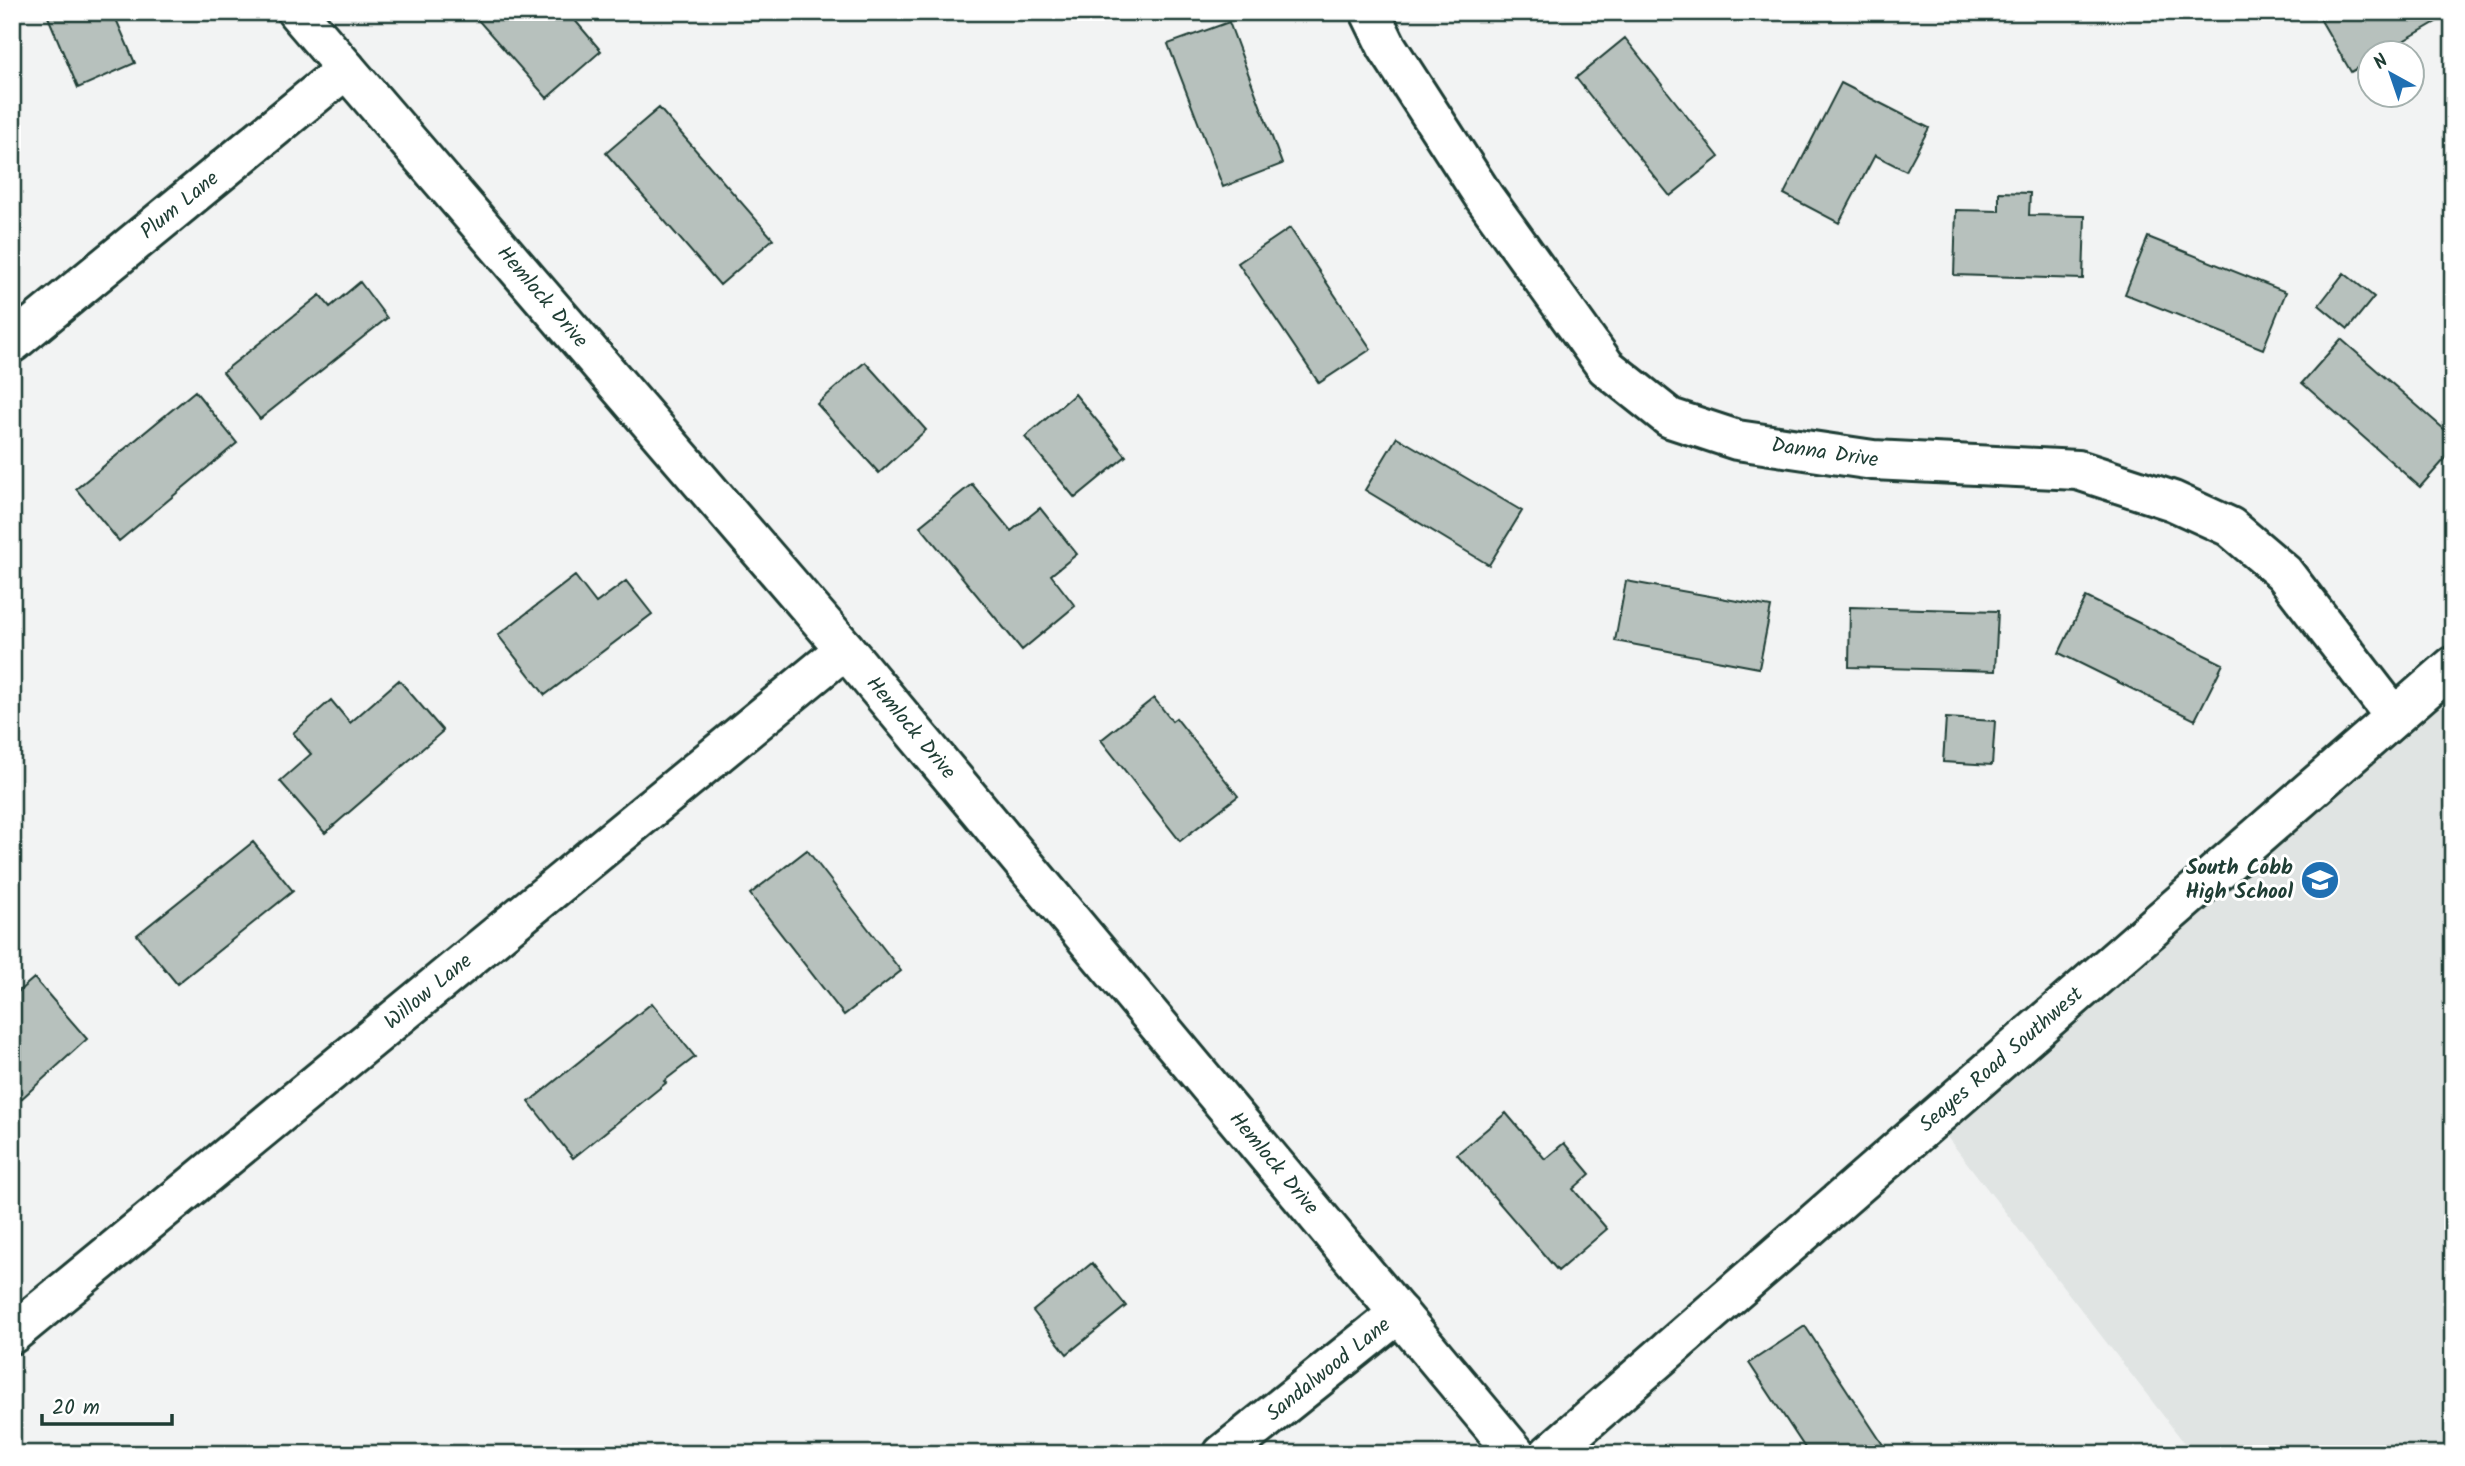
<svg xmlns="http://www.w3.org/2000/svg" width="2465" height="1466" font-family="Kalam,sans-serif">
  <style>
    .built { fill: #e0e4e3 }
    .building { fill: #b7c1bd; stroke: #1f3d34; stroke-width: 2 }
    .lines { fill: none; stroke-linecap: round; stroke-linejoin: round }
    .minor-casing { stroke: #1f3d34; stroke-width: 44 }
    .minor { stroke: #fff; stroke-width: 38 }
    .labels { text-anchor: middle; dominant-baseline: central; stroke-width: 6; stroke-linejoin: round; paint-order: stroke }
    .street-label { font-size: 21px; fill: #1f3d34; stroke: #fff }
    .poi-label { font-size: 21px; font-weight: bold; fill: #1f3d34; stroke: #fff; text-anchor: end }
  </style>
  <rect width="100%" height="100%" fill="#f2f3f3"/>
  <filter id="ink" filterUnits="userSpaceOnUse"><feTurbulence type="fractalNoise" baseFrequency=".0143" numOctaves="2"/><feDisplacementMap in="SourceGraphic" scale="14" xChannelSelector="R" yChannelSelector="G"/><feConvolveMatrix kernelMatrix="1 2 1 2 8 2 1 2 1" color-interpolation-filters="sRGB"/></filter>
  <g filter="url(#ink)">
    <!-- built -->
    <path class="built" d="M2453,654V1454H2193L1923,1106Z"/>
    <!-- building -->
    <path class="building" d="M46,12H113L135,63L78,88Z
      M471,12H568L601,51L547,98Z
      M2327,12H2453L2384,52H2370V61L2351,72L2319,17Z
      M1229,22L1282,164L1223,187L1168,44Z
      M1625,38L1719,157L1670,196L1576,78Z
      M1841,83L1929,128L1906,171L1875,155L1839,223L1784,194Z
      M659,108L773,239L720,285L606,153Z
      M1999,192L2030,193L2029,215L2085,216L2083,279L1954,275L1956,210L1999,211Z
      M1290,228L1371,349L1319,383L1238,263Z
      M2148,237L2286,292L2263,349L2125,294Z
      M2344,273L2374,297L2348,329L2319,305Z
      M360,282L387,318L260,419L223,372L320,295L330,307Z
      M2341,339L2453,437V450L2420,487L2302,383Z
      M865,362L926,430L879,473L817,404Z
      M195,391L237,443L119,541L76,489Z
      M1075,394L1126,456L1075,498L1025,437Z
      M1397,437L1522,511L1489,565L1365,490Z
      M972,484L1011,531L1040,508L1077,554L1051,575L1075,606L1022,650L920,526Z
      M575,576L596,603L626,581L652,614L545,695L498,635Z
      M1626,581L1771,607L1759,668L1615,641Z
      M2086,597L2223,664L2195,720L2059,653Z
      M1850,607L1998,611L1995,671L1849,667Z
      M399,680L443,731L325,833L280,781L311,754L293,733L331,700L350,723Z
      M1154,698L1172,721L1176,718L1238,796L1180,841L1101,740Z
      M1946,718L1995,721L1992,765L1943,762Z
      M253,842L293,891L177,984L137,935Z
      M807,850L901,971L844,1015L750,894Z
      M34,978L87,1039L19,1101L12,1093V997Z
      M652,1003L695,1057L664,1081L666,1083L573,1158L529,1102Z
      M1506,1113L1545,1159L1564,1143L1590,1174L1573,1189L1607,1229L1558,1271L1457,1154Z
      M1092,1263L1126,1306L1067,1354L1033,1311Z
      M1805,1326L1889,1454H1809L1749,1363Z"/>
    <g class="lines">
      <!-- minor casing -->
      <g class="minor-casing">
        <g id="minor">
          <path id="s1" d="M297,12L845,649L1516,1454"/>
          <path id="s2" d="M1370,12L1387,47L1484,197L1606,367L1670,418L1737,440L1873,460L2078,470L2173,501L2230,527L2284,573L2394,716"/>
          <path id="s3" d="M12,343L346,69"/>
          <path id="s4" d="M12,1334L845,649"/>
          <path id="s5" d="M1223,1454L1399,1313"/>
          <path id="s6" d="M1549,1454L2453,666"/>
        </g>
      </g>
      <!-- minor -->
      <use href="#minor" class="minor"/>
    </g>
  </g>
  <!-- icons -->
  <defs>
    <g id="school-disc" transform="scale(2.0125)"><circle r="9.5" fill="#1f6fb2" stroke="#fff"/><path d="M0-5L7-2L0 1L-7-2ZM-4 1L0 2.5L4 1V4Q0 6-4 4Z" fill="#fff"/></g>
  </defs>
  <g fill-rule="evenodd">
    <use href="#school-disc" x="2320" y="880"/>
  </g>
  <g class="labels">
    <!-- street labels -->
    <g class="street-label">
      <text stroke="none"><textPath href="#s3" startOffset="217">Plum Lane</textPath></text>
      <text stroke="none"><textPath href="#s1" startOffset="376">Hemlock Drive</textPath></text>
      <text stroke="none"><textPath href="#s2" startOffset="668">Danna Drive</textPath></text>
      <text stroke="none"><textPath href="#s1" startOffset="943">Hemlock Drive</textPath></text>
      <text stroke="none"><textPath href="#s4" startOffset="539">Willow Lane</textPath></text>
      <text stroke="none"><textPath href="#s6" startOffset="600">Seayes Road Southwest</textPath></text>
      <text stroke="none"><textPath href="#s1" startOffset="1510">Hemlock Drive</textPath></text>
      <text stroke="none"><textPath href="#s5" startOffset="135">Sandalwood Lane</textPath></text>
    </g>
    <!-- poi labels -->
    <g class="poi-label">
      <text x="2293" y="868">South Cobb<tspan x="2293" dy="24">High School</tspan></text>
    </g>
  </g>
  <!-- margin -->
  <rect width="2465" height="1466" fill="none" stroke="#fff" stroke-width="42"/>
  <rect x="21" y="21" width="2423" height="1424" fill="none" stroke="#1f3d34" stroke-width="2.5" filter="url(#ink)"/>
  <!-- north arrow -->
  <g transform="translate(2391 74) rotate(320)"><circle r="33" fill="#ffffff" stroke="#a5b1ae" stroke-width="2"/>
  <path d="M0-5L12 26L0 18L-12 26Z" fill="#1f6fb2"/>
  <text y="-10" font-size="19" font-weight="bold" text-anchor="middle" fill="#1f3d34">N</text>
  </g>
  <!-- scale -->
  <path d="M42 1414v10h130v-10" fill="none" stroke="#1f3d34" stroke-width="3.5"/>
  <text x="52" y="1414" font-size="21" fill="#1f3d34" stroke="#ffffff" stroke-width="5" paint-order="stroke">20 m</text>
</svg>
